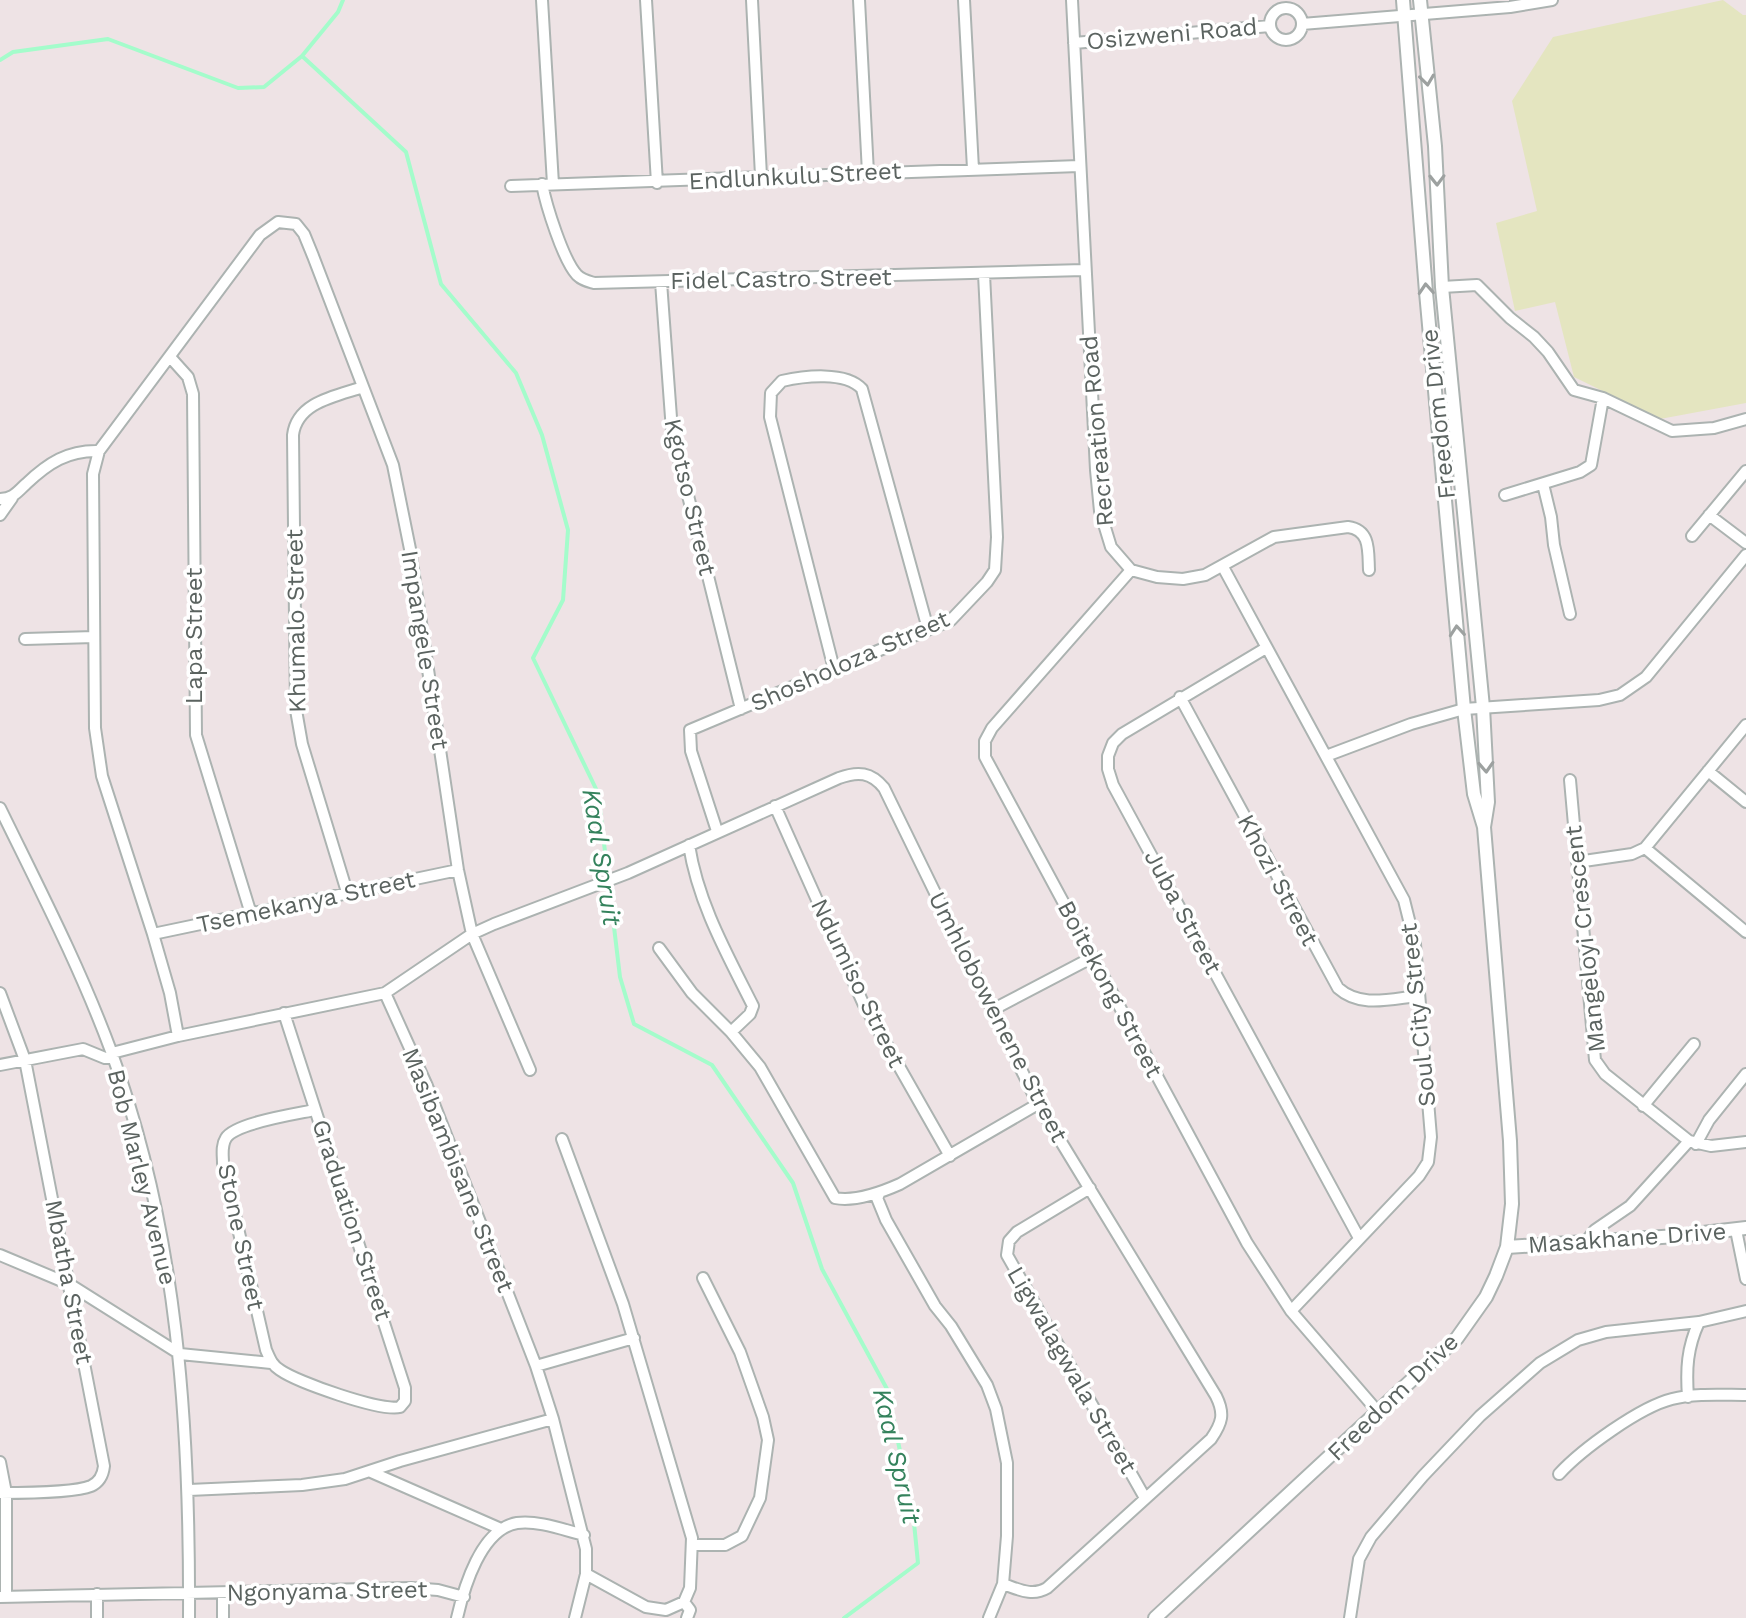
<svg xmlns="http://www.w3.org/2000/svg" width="1746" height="1618" font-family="'Work Sans',sans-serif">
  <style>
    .green { fill: #e4e5c0 }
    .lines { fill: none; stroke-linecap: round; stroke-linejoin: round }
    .stream { stroke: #a4fccb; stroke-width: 4 }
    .minor-casing { stroke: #acb3b1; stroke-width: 14 }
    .tertiary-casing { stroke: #acb3b1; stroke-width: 16 }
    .minor { stroke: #fff; stroke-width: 10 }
    .tertiary { stroke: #fff; stroke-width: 12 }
    .oneway { stroke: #9da1a0 }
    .labels { text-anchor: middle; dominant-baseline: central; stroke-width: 7; stroke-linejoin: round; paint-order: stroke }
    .street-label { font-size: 24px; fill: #5b6360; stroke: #fff }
    .water-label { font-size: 26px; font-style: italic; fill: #34825c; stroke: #fff }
  </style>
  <rect width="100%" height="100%" fill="#eee3e5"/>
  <!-- green -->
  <path class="green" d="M1723,0L1743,15H1746V403L1660,419L1574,377L1555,302L1515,311L1496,223L1537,211L1512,101L1553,37Z"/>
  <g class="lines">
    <!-- stream -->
    <path class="stream" d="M302,56L338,12L343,0
      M0,60L13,52L108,39L238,88L264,87L302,56L406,152L441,284L516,373L542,435L568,530L563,600L533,658L598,793L620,977L634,1024L712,1065L793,1183L822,1269L887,1389L913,1513L918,1563L844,1618"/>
    <!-- minor casing -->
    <g class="minor-casing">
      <path id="minor" d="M542,0L553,184
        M646,0L657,183
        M752,0L761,176
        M859,0L868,173
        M964,0L973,169
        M1072,0L1096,470L1100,511L1111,547L1131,570L1157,577L1183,579L1205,575L1274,537L1348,527C1371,530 1368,552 1369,570
        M1270 24a16 16 0 1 1 32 0a16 16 0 1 1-32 0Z
        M1302,24L1510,7L1552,0
        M1074,43L1270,26
        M542,184C546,205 563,260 577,275C582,280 587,281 594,283L1084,270
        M511,186L1079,166
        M661,282L672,431L741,709
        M1442,287L1477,285L1510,318L1534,337L1548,352L1574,390L1603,398L1672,431L1714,428L1746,419
        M170,357L188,377L193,394L196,735L251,914
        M99,451L93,474L95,728L102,776L153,934L170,993L178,1036
        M1543,484L1551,517L1554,545L1570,614
        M1505,495L1580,472L1591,465L1603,398
        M0,499C14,498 16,493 26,484C48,463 68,450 99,451L260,235L278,222L296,224L304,234L313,256L393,465L410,549L458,870L472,934L530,1070
        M0,515L12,498
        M1709,515L1746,543
        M1692,536L1746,471
        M1223,567L1404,900L1415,944L1431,1137L1428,1162L1419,1176L1291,1311
        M1131,570L992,728L985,741V757L1247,1243L1291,1311L1379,1413
        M25,639L94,637
        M1266,648L1122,734L1113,743L1108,756V769L1113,785L1359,1238
        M834,669L770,417L771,393L782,381C804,376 846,371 862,389L928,629
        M1180,697L1338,988C1360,1008 1390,999 1417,996
        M1326,756L1411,724L1464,709L1599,700L1620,695L1646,677L1746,555
        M1708,771L1746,802
        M1570,780L1595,1060L1605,1074L1689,1141L1711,1146L1746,1142
        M775,806L863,1003L950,1156
        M0,808C39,888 80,967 111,1051C178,1232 190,1426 189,1618
        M717,831L691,751L690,730L951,620L987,582L995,570L997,537L984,274
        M689,845C698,903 727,954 753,1006L750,1014L731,1032
        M1645,848L1746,932
        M1577,862L1632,854L1645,848L1746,725
        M347,892L302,744L296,710L293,435C297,402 336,396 363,387
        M153,934L458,870
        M659,948L692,993L731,1032L760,1067L835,1198C855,1202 882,1192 900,1184L1038,1104
        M0,993L25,1060L104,1466C103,1475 100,1482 91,1486C74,1493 20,1493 0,1493
        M385,993L427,1086L536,1366L553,1419L586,1549V1574L575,1618
        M992,1010L1093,957
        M284,1013L405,1388V1401L400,1407C381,1412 297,1382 280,1370C272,1365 270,1359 266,1350L223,1163C223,1155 221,1146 226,1138C235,1123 296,1114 315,1110
        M112,1053L178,1036L385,993L472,934L494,924L628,873L839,778C858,771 871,772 884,788L1038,1104L1216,1396C1225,1414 1222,1423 1211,1439L1047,1588C1032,1597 1018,1589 1003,1584
        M0,1065L83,1049L105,1058H113
        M1643,1106L1694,1044
        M562,1139L623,1304L692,1538L690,1588L684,1602L666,1610L646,1607L586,1574
        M1696,1144L1709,1120L1746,1074
        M1090,1188L1017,1232L1009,1241L1007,1255L1145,1498
        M880,1192L877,1198L886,1220L935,1306L951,1326L987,1385L996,1409L1007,1463V1536L1003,1584L989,1618
        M1736,1230L1746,1279
        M1585,1243L1595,1230L1630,1206L1689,1141
        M0,1255L69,1284L180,1354L271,1363
        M536,1366L634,1338
        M1688,1397C1686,1369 1687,1348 1699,1322
        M0,1462L6,1493V1596
        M371,1472L501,1529
        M1559,1474C1582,1449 1640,1407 1672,1399C1695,1393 1722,1395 1746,1395
        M189,1490L302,1485L345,1479L400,1461L553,1419
        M693,1545H725L742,1536L760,1498L768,1440L763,1417L740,1352L703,1278
        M223,1593V1618
        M97,1594V1618
        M0,1597L411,1588L438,1590L464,1597
        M684,1602L690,1610L687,1618
        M457,1618C464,1587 481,1529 517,1523C538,1520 564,1530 584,1535
        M1350,1618L1359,1559L1371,1537L1423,1476L1480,1416L1540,1363L1578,1340L1606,1332L1699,1322L1746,1311"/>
    </g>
    <!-- tertiary casing -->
    <g class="tertiary-casing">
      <path id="tertiary" d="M1403,0L1426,292L1464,709L1474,794L1484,827
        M1507,1247L1677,1236L1746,1228
        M1155,1618L1457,1338L1486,1297L1496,1276L1507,1247L1512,1204L1510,1141L1484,827L1488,802L1483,707L1442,287L1435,146L1420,0"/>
    </g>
    <!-- minor -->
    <use href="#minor" class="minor"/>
    <!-- tertiary -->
    <use href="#tertiary" class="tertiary"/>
  </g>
  <!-- one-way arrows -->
  <defs><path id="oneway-chevron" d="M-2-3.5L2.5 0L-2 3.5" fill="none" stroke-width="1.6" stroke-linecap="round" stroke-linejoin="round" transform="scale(2)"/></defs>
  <g class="oneway">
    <use href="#oneway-chevron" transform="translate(1427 80) rotate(83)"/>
    <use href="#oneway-chevron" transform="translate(1437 180) rotate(89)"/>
    <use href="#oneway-chevron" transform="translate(1426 289) rotate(-94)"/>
    <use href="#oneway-chevron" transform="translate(1457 631) rotate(-95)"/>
    <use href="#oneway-chevron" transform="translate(1486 767) rotate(87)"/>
  </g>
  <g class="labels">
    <!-- street labels -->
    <g class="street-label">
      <text transform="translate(1172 34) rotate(-5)">Osizweni Road</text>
      <text transform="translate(795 176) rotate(-3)">Endlunkulu Street</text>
      <text transform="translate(781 279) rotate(-1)">Fidel Castro Street</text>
      <text transform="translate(1438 414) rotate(-96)">Freedom Drive</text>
      <text transform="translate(1097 431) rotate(-95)">Recreation Road</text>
      <text transform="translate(690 497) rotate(77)">Kgotso Street</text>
      <text transform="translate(296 621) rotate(-91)">Khumalo Street</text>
      <text transform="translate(194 636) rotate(-90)">Lapa Street</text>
      <text transform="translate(425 650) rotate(81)">Impangele Street</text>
      <text transform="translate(850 661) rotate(-24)">Shosholoza Street</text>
      <text transform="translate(1278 880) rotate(62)">Khozi Street</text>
      <text transform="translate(306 902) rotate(-12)">Tsemekanya Street</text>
      <text transform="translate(1183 912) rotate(62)">Juba Street</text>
      <text transform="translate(1585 939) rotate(-96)">Mangeloyi Crescent</text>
      <text transform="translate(858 983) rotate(64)">Ndumiso Street</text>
      <text transform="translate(1110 989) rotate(62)">Boitekong Street</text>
      <text transform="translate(1418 1015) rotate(-96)">Soul City Street</text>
      <text transform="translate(998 1017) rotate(63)">Umhlobowenene Street</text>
      <text transform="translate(458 1170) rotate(68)">Masibambisane Street</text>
      <text transform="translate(142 1177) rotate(76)">Bob Marley Avenue</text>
      <text transform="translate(352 1220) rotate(72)">Graduation Street</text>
      <text transform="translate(241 1237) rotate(78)">Stone Street</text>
      <text transform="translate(1627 1238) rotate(-4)">Masakhane Drive</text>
      <text transform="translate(69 1282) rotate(79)">Mbatha Street</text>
      <text transform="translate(1072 1370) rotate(60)">Ligwalagwala Street</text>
      <text transform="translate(1393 1397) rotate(-44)">Freedom Drive</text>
      <text transform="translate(327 1591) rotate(-1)">Ngonyama Street</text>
    </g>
    <!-- water labels -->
    <g class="water-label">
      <text transform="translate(602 857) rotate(81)">Kaal Spruit</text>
      <text transform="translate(897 1456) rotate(77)">Kaal Spruit</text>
    </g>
  </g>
</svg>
